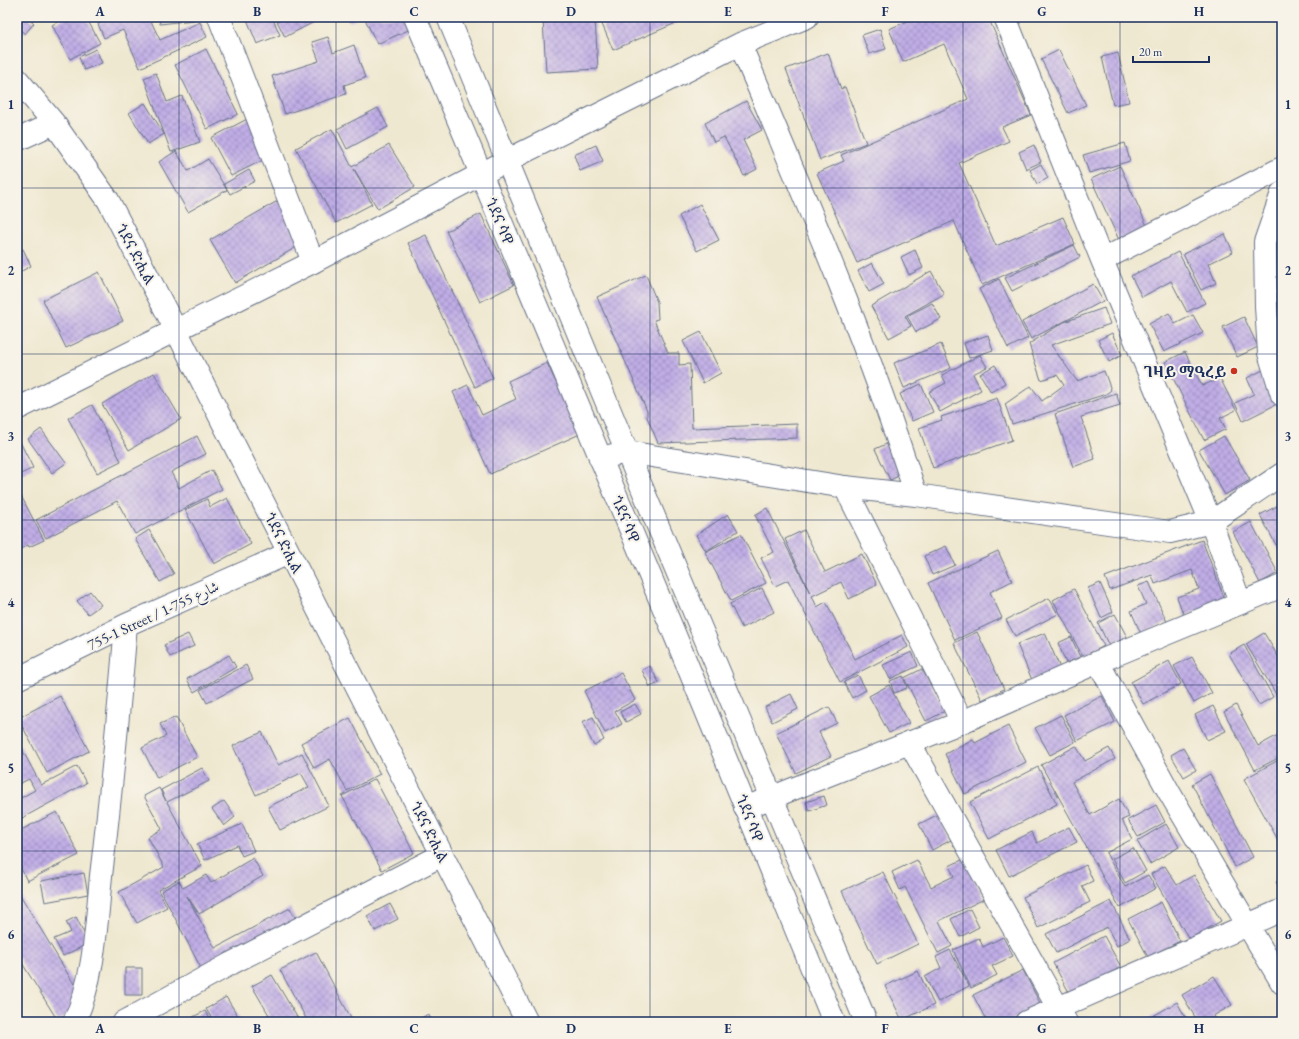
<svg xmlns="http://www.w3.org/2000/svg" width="1299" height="1039" font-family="'EB Garamond',Amiri,'Noto Serif Ethiopic',serif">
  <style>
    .building { fill: url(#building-cross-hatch) }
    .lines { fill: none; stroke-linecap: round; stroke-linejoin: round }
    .minor-casing { stroke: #657086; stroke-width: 24 }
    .tertiary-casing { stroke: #657086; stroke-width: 24 }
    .primary-casing { stroke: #657086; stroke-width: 24 }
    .minor { stroke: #fff; stroke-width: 22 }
    .tertiary { stroke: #fff; stroke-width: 22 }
    .primary { stroke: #fff; stroke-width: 22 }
    .grid { fill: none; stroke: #1b2f5e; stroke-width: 1; stroke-opacity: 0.55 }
    .poi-dot { fill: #c8321e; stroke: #f7f3e8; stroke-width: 1.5 }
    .labels { text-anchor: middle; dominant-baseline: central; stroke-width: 4; stroke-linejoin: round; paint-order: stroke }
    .street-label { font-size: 15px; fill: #1b2f5e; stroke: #f7f3e8 }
    .poi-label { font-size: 15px; font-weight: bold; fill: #1b2f5e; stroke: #f7f3e8; text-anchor: end }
    .neatline { fill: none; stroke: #1b2f5e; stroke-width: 1.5 }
    .grid-label { font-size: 13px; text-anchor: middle; font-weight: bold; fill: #1b2f5e }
  </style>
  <defs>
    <pattern id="building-cross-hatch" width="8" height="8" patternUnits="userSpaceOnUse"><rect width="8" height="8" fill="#c0ade6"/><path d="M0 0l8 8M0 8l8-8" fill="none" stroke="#9b8dbe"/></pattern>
  </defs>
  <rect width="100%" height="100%" fill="#f7f3e8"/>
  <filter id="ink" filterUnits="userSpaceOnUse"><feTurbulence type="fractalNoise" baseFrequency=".025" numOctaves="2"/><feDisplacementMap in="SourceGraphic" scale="8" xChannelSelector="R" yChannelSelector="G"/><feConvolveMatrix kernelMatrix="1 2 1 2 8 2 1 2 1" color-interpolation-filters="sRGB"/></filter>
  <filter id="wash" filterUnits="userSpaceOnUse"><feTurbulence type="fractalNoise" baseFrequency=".012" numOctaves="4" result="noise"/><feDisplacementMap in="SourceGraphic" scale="16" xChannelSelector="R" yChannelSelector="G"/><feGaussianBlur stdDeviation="0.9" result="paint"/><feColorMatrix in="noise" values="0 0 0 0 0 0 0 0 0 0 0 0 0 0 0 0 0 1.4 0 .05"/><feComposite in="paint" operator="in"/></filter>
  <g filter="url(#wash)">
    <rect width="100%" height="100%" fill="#efe8d0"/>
    <g id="blocks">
      <!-- building -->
      <path class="building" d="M17,17H27L34,23L25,34L17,27Z
        M67,17H86L100,43L70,59L52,25Z
        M113,17H149L160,40L200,22L207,37L140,68L123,30L104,38L98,24Z
        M159,17H194V20L160,24Z
        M246,17H277L273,19L280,35L257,44Z
        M285,17H311L314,22L285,37L277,21Z
        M348,17H361L350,22Z
        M364,17H408L413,28L377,44Z
        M599,17H690L613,50Z
        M917,17H988L1031,115L1002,127L1009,141L959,163L996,246L1063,217L1075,244L982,285L954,221L857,263L817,173L844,161L841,155L968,99L944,44L903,62L889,29Z
        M595,18L598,69L546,72L543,20Z
        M880,29L886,49L869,54L862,35Z
        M328,37L333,53L354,45L365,78L344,85L346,94L285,114L272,76L319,61L312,42Z
        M96,49L102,63L84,70L79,57Z
        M206,49L238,114L207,129L175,65Z
        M1059,50L1086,105L1068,113L1041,59Z
        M828,53L841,89L845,87L866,143L820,160L786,69Z
        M1118,53L1129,102L1113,105L1102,57Z
        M156,73L167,102L182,96L200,142L171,152L144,78Z
        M746,101L762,130L743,140L757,169L744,176L724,137L714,142L705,123Z
        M145,103L164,134L148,144L129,113Z
        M378,108L388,127L347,149L337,129Z
        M251,117L271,156L231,176L211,138Z
        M332,129L352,167L389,145L415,187L378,209L354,169L372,204L336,223L296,148Z
        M1125,143L1130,161L1089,173L1083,155Z
        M596,145L603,161L580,171L574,155Z
        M1034,145L1041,162L1026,169L1019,152Z
        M176,151L188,171L208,159L227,190L188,212L159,162Z
        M1041,164L1048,178L1037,184L1030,170Z
        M1120,166L1148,228L1119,240L1091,179Z
        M249,170L255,181L230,194L224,184Z
        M281,199L305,242L235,283L210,240Z
        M700,204L719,240L697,251L679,216Z
        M481,214L514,285L480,302L446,231Z
        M1225,234L1233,252L1208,264L1216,283L1201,290L1183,254Z
        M426,235L493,378L475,387L408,243Z
        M1074,245L1080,257L1012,291L1005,278Z
        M23,249L31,266L18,273L17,252Z
        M915,250L923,268L909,275L901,257Z
        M1178,252L1205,303L1187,312L1171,281L1142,297L1131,276Z
        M872,263L884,284L869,292L858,271Z
        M931,271L944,294L905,316L911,326L889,338L871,306Z
        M99,272L123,321L66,348L43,300Z
        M646,275L657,302L658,319L654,320L668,353H679V365L690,364L692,428L797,424V438L658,443L647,417V411L597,297Z
        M999,279L1028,338L1008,348L979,289Z
        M1093,284L1103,301L1031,339L1022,322Z
        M932,303L941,319L916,332L907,316Z
        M1104,308L1110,324L1051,345L1077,381L1104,371L1111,390L1106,394L1012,424L1005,404L1031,386L1042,401L1064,385L1057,375L1041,380L1029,344L1064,322Z
        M1169,313L1175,324L1193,315L1203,333L1164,352L1149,324Z
        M1244,317L1258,347L1237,357L1223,327Z
        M701,332L721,373L703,383L683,341Z
        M1112,333L1122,355L1109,362L1098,340Z
        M988,335L993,350L969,358L964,343Z
        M941,344L951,368L904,388L894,363Z
        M1185,352L1202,386L1220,378L1236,410L1220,418L1226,429L1204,440L1165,362Z
        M980,355L987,367L973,374L981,390L940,412L929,392L946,383L942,375Z
        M547,363L580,434L490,474L453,392L468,385L482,415L516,399L508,381Z
        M995,365L1005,383L991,392L980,374Z
        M1263,370L1279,403L1243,421L1235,403L1254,394L1247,378Z
        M154,373L181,419L129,450L102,404Z
        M921,384L933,412L912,421L900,394Z
        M1116,393L1120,405L1081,417L1095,459L1073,467L1055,414Z
        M997,398L1012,440L933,468L919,428L942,420L941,417Z
        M92,405L121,461L97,473L68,418Z
        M41,429L66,463L52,473L28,439Z
        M197,436L206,454L171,472L179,488L212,470L222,489L135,534L117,501L46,538L36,520Z
        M1224,436L1250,480L1225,495L1199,450Z
        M19,440L33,468L17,476V441Z
        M891,442L905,473L890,480L875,449Z
        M17,488L44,540L29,547L28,545L17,551V529L19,528L17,523Z
        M227,498L251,544L214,564L185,510L207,499L210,507Z
        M1277,506L1282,515V556L1260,515Z
        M767,508L810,593L785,539L804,530L825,572L862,554L877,585L849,599L841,582L812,596L817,607L826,602L855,659L902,635L908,647L840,682L788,580L775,586L761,558L774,552L755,515Z
        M728,514L738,531L706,551L696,535Z
        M1251,522L1278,573L1260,583L1233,532Z
        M149,530L174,574L160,582L135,539Z
        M741,534L766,583L731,601L705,552Z
        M1202,540L1225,600L1184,616L1177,597L1199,589L1192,570L1155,584L1152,575L1110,590L1105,577Z
        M946,546L955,565L932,575L924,556Z
        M998,551L1012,581L990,592L1002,618L955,640L928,583Z
        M1149,582L1167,622L1141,634L1131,611L1146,604L1138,586Z
        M1100,583L1113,612L1101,618L1088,588Z
        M762,588L774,612L742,628L730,604Z
        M1074,589L1104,646L1083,657L1053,600Z
        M90,591L101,605L88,614L77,601Z
        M1049,598L1058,614L1015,636L1006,620Z
        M1115,614L1127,637L1109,646L1098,623Z
        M977,632L1004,689L982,700L954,643Z
        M1045,633L1060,668L1032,680L1017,644Z
        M1264,633L1282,663V704L1246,644Z
        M188,634L194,646L170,657L164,645Z
        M1071,637L1080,657L1066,663L1058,643Z
        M1244,645L1273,697L1259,705L1229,654Z
        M912,652L918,666L890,679L883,665Z
        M229,655L236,667L194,692L187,679Z
        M1192,657L1212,693L1194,703L1174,666Z
        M1169,661L1181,684L1143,704L1131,682Z
        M246,665L253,679L207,703L200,690Z
        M650,666L659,683L650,687L642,670Z
        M922,669L945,711L926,721L904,678Z
        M621,673L635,700L615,711L622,724L605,733L584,691Z
        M858,675L866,690L852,698L844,682Z
        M903,676L907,688L894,693L890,681Z
        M889,685L909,723L889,733L869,696Z
        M791,694L798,709L772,722L765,707Z
        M60,696L89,751L47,773L18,718Z
        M1102,696L1115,722L1077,741L1064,715Z
        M635,704L641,714L626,722L620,712Z
        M1236,705L1258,746L1282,733V756L1255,770L1224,712Z
        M1213,706L1226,731L1207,740L1195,715Z
        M829,707L837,723L819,732L831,756L796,773L776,733Z
        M1061,715L1075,742L1050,755L1035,728Z
        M176,717L197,757L157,778L142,748L166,736L160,724Z
        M593,717L604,740L594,746L582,722Z
        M350,718L380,774L347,791L330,759L314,768L301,743Z
        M1008,726L1026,762L965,794L945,754L973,739L975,743Z
        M262,732L278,765L302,753L329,806L280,830L268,807L309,787L301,773L256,795L233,746Z
        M17,740L41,785L77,766L86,783L17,821V800L35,790L29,779L17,785Z
        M1076,746L1085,761L1109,748L1115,759L1072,782L1090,815L1119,799L1129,817L1122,820L1132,839L1106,853L1125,887L1148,875L1156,888L1120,908L1041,765Z
        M1183,748L1196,770L1184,777L1171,755Z
        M1282,758V847L1244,779Z
        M1038,767L1057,804L989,839L970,802Z
        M202,768L209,781L167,802L202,866L158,890L167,907L137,923L119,892L164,867L148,837L162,829L144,796L159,788L166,801L161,790Z
        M1210,774L1253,857L1235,867L1192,784Z
        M375,779L414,853L382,870L342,796Z
        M824,796L827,805L809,811L806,802Z
        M224,801L235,817L224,826L212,809Z
        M1156,805L1165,822L1138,837L1128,820Z
        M57,812L79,855L27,881L17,860V832Z
        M939,814L951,840L932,850L919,824Z
        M242,824L254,851L242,856L237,845L205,860L197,844Z
        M1166,824L1179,847L1150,864L1137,841Z
        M1069,827L1077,842L1009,876L996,850L1032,832L1037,843Z
        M1133,848L1146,871L1125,883L1112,859Z
        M253,858L263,876L199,914L187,896L215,948L290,908L299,925L205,976L161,891L179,881L183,888L206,875L211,883Z
        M964,859L984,899L939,921L952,946L938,953L905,887L900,890L892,872L917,860L931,887L954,876L949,866Z
        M1086,865L1093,881L1082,886L1090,902L1038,928L1023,897Z
        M1165,866L1177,885L1194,875L1221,921L1189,939L1151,874Z
        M883,872L918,944L877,964L842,891Z
        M84,873L88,894L45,902L41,881Z
        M1282,879V892L1276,882Z
        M19,893L86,1004L58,1021L17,955V894Z
        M1111,901L1130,939L1117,946L1107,927L1056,953L1046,934Z
        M1161,902L1180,941L1148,957L1128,919Z
        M390,904L398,919L375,931L367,916Z
        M970,909L979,927L960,937L951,919Z
        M76,917L89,943L63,956L54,939L71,932L66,922Z
        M1104,936L1121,967L1070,994L1053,963Z
        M1003,937L1013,956L992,966L997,975L971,988L953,950L979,938L983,947Z
        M950,950L969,986L938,1002L925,977L941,968L936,957Z
        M316,952L353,1022H308L280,970Z
        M125,968H142V995H125Z
        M1023,970L1041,1005L1008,1022H987L973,995Z
        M918,971L934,1005L902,1020L885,986Z
        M272,975L300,1022H258L269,1015L252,986Z
        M1214,976L1232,1005L1213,1016L1217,1022H1198L1182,995Z
        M226,997L240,1019L235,1022H214L206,1009Z
        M1177,1002L1188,1022H1143Z
        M205,1011L212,1022H196L193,1017Z
        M428,1014L433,1022H415Z"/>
    </g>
  </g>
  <g filter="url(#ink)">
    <use href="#blocks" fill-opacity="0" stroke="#657086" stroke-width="1"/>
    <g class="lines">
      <!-- minor casing -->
      <g class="minor-casing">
        <path id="minor" d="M219,17L313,262
          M1005,17L1102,260L1211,522L1240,602
          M740,44C803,193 867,341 916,495
          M17,79L54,123L108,200L176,330L527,1022
          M17,140L54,123
          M508,160L740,44L807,17
          M1282,193L1265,242L1266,306L1269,353L1282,395
          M1102,260L1282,168
          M600,458L627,452L845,487L916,495L1170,532L1211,522L1282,474
          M845,487L962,722
          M1098,662L1169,792L1282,983
          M17,679L126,625L289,553
          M909,742L1066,1022
          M745,808L962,722L1098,662L1282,586
          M74,1022C95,978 96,925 101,876C111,793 119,709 126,625
          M124,1022L232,963L442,855
          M1026,1022L1282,910"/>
      </g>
      <!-- tertiary casing -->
      <g class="tertiary-casing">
        <path id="tertiary" d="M17,409L313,262L508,160"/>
      </g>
      <!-- primary casing -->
      <g class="primary-casing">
        <path id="primary" d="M415,17L672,628L834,1022
          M448,17L627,452L866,1022"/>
      </g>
      <!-- minor -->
      <use href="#minor" class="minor"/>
      <!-- tertiary -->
      <use href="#tertiary" class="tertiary"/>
      <!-- primary -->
      <use href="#primary" class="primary"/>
    </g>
  </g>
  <!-- grid -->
  <path class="grid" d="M179,17V1022M336,17V1022M493,17V1022M650,17V1022M806,17V1022M963,17V1022M1120,17V1022M17,188H1282M17,354H1282M17,520H1282M17,685H1282M17,851H1282"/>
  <!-- markers -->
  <circle class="poi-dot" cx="1234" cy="371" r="4"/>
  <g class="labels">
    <!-- street labels -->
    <g class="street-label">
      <text transform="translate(500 221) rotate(67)">ጎደና ሳዋ</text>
      <text transform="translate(136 254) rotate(62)">ጎደና ድሒል</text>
      <text transform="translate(626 519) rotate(67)">ጎደና ሳዋ</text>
      <text transform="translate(284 543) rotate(63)">ጎደና ድሒል</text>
      <text transform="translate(153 615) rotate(-25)">755-1 Street / شارع 755-1</text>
      <text transform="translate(750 818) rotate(68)">ጎደና ሳዋ</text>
      <text transform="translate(430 832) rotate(63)">ጎደና ድሒል</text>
    </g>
    <!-- poi labels -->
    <g class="poi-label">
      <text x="1226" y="371">ገዛይ ማዓረይ</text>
    </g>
  </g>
  <!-- margin -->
  <rect width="1299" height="1039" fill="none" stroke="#f7f3e8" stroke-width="44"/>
  <!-- scale -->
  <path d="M1133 56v6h76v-6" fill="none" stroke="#1b2f5e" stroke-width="2"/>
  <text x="1139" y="56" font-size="12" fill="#1b2f5e" stroke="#f7f3e8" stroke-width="3" paint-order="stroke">20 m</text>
  <rect x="22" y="22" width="1255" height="995" class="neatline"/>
  <g class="grid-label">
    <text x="100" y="16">A</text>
    <text x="257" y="16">B</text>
    <text x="414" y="16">C</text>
    <text x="571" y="16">D</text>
    <text x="728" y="16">E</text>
    <text x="885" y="16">F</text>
    <text x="1042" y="16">G</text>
    <text x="1199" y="16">H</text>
    <text x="11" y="109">1</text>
    <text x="1288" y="109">1</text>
    <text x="11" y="275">2</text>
    <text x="1288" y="275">2</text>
    <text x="11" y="441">3</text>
    <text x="1288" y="441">3</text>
    <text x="11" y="607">4</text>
    <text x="1288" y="607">4</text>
    <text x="11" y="773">5</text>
    <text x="1288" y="773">5</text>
    <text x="11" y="939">6</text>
    <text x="1288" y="939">6</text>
    <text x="100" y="1033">A</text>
    <text x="257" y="1033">B</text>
    <text x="414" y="1033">C</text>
    <text x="571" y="1033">D</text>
    <text x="728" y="1033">E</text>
    <text x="885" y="1033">F</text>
    <text x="1042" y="1033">G</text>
    <text x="1199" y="1033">H</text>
  </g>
</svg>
